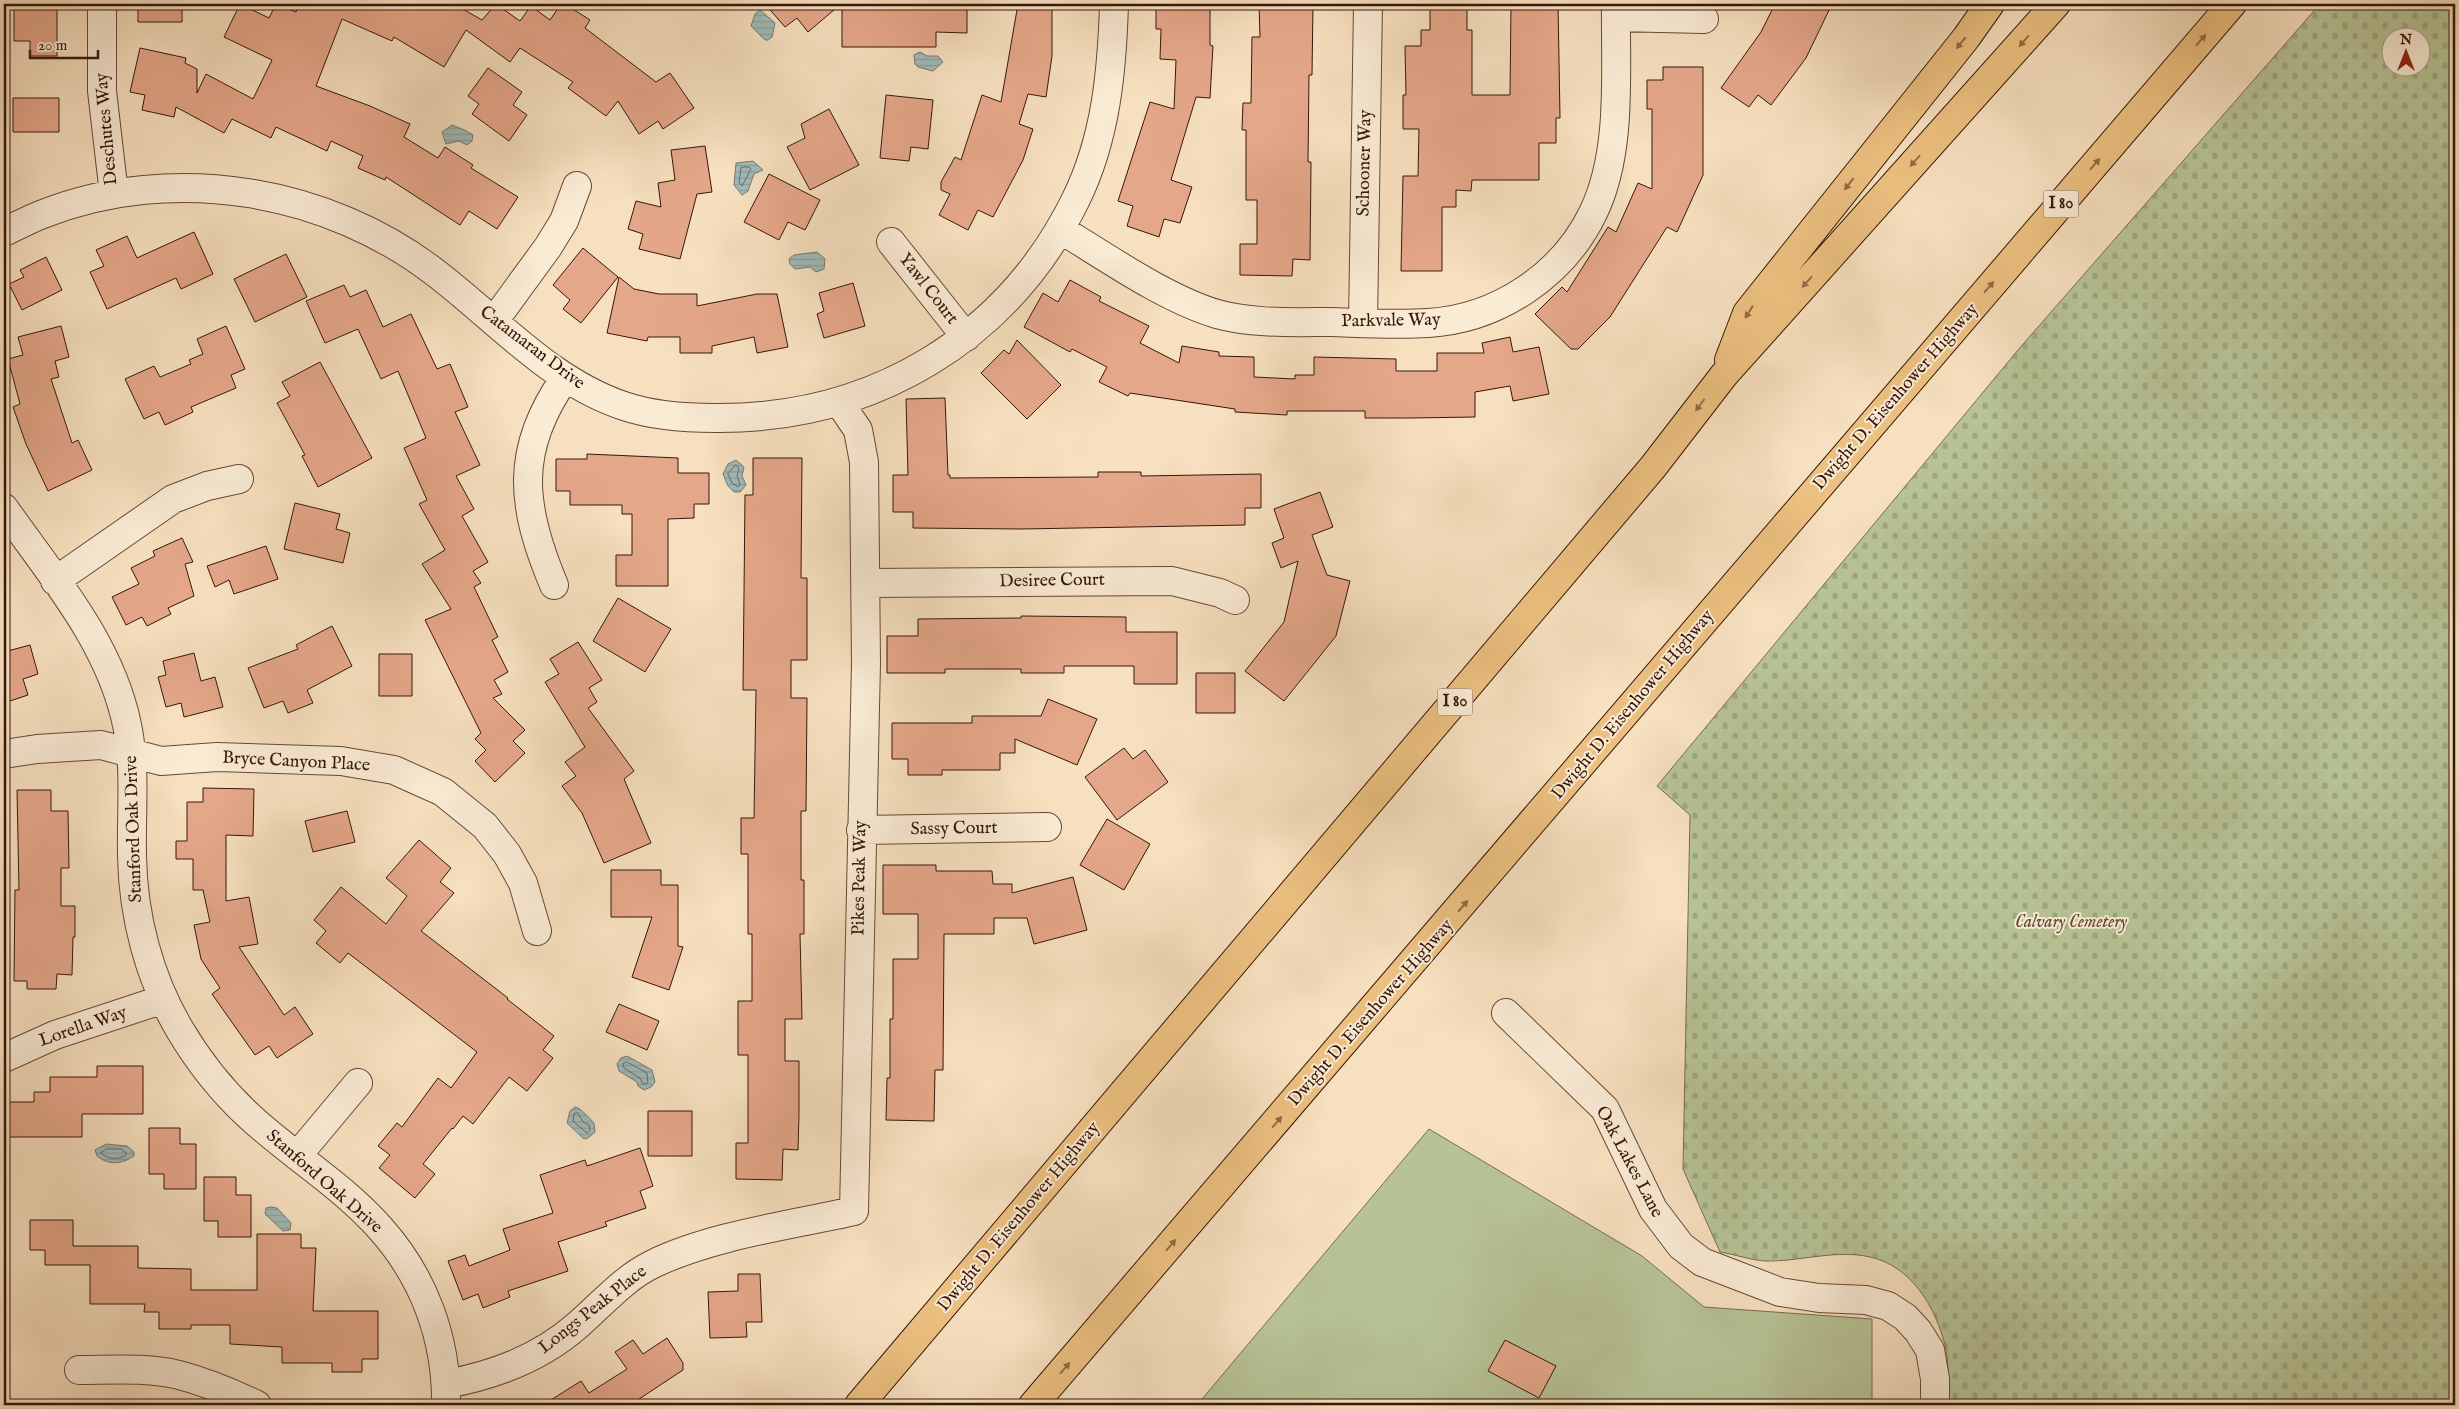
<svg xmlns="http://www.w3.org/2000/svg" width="2459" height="1409" font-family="'IM FELL English',serif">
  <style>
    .green { fill: #b7c396; stroke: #776c50 }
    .cemetery { fill: url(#cemetery-stones); stroke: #776c50; fill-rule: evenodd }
    .water { fill: url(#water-rules); stroke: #757973 }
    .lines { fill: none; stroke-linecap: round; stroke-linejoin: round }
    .shore { stroke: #6b6862; stroke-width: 1 }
    .building { fill: #e5a78a; stroke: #37160a }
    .minor-casing { stroke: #674837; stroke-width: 30 }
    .highway-casing { stroke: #37160a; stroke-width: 30 }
    .minor { stroke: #faebd5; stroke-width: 28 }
    .highway { stroke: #ecc080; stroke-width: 28 }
    .oneway { fill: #926b45 }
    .labels { text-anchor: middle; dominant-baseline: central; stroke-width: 4; stroke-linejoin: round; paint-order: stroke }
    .shield { fill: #faebd5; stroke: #725647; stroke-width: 1 }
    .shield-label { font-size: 16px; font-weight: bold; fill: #37160a }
    .street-label { font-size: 18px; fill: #37160a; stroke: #faebd5 }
    .park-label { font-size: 18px; font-style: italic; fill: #5d4a34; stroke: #faebd5 }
  </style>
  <defs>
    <pattern id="cemetery-stones" width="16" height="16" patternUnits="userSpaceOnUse" patternTransform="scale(1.25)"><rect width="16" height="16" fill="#b7c396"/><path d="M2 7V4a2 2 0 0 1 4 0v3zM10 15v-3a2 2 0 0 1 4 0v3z" fill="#9ea780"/></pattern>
    <pattern id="water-rules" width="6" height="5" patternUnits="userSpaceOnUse" patternTransform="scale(1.25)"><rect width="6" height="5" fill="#9fbbb9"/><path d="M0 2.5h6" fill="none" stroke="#8aa09e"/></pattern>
  </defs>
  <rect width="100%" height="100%" fill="#f7e0bf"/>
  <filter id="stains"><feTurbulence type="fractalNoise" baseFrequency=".004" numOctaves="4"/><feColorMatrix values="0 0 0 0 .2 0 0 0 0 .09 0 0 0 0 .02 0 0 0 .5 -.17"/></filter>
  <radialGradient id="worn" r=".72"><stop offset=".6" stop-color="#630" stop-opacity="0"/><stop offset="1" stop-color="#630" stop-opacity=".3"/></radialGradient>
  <!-- green -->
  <path class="green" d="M1429,1129L1642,1256L1704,1307L1872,1319V1405H1197Z"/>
  <!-- cemetery -->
  <path class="cemetery" d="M2320,4H2455V1405H1947C1947,1386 1950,1363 1945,1345C1935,1306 1911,1266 1870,1257C1836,1249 1799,1262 1764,1261C1750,1260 1734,1254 1720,1252L1683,1169L1690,815L1657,786L2018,350ZM2392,38H2422V68H2392Z"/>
  <!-- water -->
  <path class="water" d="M760,10L775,23L772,37L768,40H765L751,26L755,14Z
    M920,52L927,56H938L943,62L933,71L918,67L915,64L914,55Z
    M452,125C459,128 466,130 473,135L472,141L467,145L459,141L446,144L442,132Z
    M753,161L763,170L754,174L748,191L742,195L734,185L736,163Z
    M817,252L825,259L824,269L816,272L810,267L795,269L790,264L789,259L794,255Z
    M736,460L744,467L742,476L746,485L740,492H734L728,486L723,474L728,464Z
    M627,1056L652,1070L655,1082L651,1087L644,1090L638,1086L637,1082L619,1071L617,1064L621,1058Z
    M575,1107C580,1107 590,1119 594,1123L595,1132L588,1138L584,1139L567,1123L570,1111Z
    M106,1144L127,1146L134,1152V1156C122,1164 109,1166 97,1156L95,1150Z
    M271,1207L277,1208L291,1223L290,1230L283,1231L265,1214L266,1208Z"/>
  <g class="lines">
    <!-- shore -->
    <path class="shore" d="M744,167H749L751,169L742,186L739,182L741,168Z
      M736,465L739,469L737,476L740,484L738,487L732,483L728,474Z
      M627,1062L647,1073L648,1083L643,1084L640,1078L624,1068L623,1064Z
      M578,1113L583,1122L589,1125L590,1130L587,1133L573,1121L574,1114Z
      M107,1149H121L127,1154C120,1160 108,1160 101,1153Z"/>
  </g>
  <!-- building -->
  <path class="building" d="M14,4H57V56H30V41H14Z
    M138,4H182V22H138Z
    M240,4L269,18L276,4L296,12L299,4H454L482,20L496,4L520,21L531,6L550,20L561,4H565L590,20L585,28L656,82L670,73L694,108L663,129L658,121L639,134L618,101L606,116L568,88L573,82L520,48L510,62L466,30L444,67L394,37L392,41L342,19L316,86L370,106L410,124L404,137L438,158L445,147L473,165L471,168L518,197L497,229L469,211L460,225L386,177L385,180L358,168L363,156L331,141L327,151L276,127L271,138L232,119L224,133L176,107L174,117L142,110L145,95L130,92L140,48L186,58L185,63L197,69V93L206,74L253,99L272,60L224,37Z
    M765,4H841L808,32L797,18L785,27Z
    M859,4H967V33L936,32V47H842V9H859Z
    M1018,4H1052V56L1046,97L1028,94L1019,124L1033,129L1023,160L993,217L978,210L968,230L939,215L950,194L941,190V182L955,157L961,160L982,95L1001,102Z
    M1156,4H1210V45L1213,46L1210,98L1196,97L1171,180L1192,187L1180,223L1164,219L1159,237L1127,226L1133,206L1118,201L1150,102L1174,109L1176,60L1160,59L1161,29H1156Z
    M1259,4H1313L1312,75H1309L1308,162H1311L1310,260L1293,259L1292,276L1240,275V244H1257V200H1246V130H1242L1243,103H1251L1252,37H1260Z
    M1430,4H1467V30H1472V95H1510L1511,4H1558L1560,118H1556V143H1539V180H1472L1471,191L1456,190V207H1442V271H1401L1403,176H1418L1419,129H1403V95H1406L1405,46H1421V30H1430Z
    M1775,4H1832L1806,58L1771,105L1758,95L1749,107L1721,88L1761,32Z
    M1663,67H1703V175L1677,232L1667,227L1610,317L1578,349H1571L1535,314L1562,287L1567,292L1608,227L1616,232L1638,183L1652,189V109H1647V80H1663Z
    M488,68L522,92L513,105L527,115L509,141L472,114L479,104L468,96Z
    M886,95L933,100L928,149L911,147L909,161L880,158Z
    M13,98H59V132H13Z
    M829,109L859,165L810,190L787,147L805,138L801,124Z
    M705,146L712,192L697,194L680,259L639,249L643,234L628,229L636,201L661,207L658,183L675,180L671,150Z
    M769,174L820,200L805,230L788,222L779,240L744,222Z
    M194,232L213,274L181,289L176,278L107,309L90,272L104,266L96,250L127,236L137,258Z
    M583,248L618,277L581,323L563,309L570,300L553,285Z
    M286,254L307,297L255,322L234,279Z
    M46,257L62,290L22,310L9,284L24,277L20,270Z
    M619,277L634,289L659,294H697V306L757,294H777L788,347L757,353L754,337L712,346V353H680V337H648L647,341L607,333Z
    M1070,280L1101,297L1099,301L1149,326L1140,343L1179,363L1182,346L1219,352V356L1254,357V377L1295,379V375H1314V357L1396,359V371H1437V353H1484L1482,343L1510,337L1513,352L1539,347L1549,394L1513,401L1510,386L1475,392V417L1411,418H1365V411H1287V415L1235,412V409L1130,393L1128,396L1099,382L1107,367L1072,349L1070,352L1024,327L1043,293L1058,302Z
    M853,283L865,326L824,338L817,314L824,311L819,293Z
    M344,285L350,297L366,290L383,327L411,314L437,369L450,364L468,407L455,412L480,465L456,476L474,509L462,516L488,562L473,571L481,583L474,587L498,637L492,640L508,672L494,680L502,694L493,698L525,730L513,741L525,753L495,782L475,761L486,750L475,739L481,733L425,620L451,609L422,564L445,550L419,504L427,500L404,448L426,438L398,371L381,379L358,329L325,343L306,301Z
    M61,326L69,357L55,361L59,377L51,379L72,443L78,440L92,470L48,491L26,444L13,407L20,404L8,359L23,355L18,337Z
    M226,326L245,369L231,375L236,388L191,407L193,412L165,425L159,412L144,419L125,379L154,366L160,377L191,364L189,360L203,354L197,339Z
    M1017,340L1061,385L1027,419L981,373L1004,350L1009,354Z
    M320,362L372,458L318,487L302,456L305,455L277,403L290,396L282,382Z
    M945,398L948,475H950V478L1098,477V472H1141V476L1261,474V508H1245V525L1022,529L913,528V512H893V475H908L906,399Z
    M587,454L678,458V473H709V504H694V518L668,519V586H616V555H632V514H622V505H570V491H556V459H587Z
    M753,458H802L801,578H807V660H791V698H807L806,811H801V880H804V934H800L802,1019H785V1061H799V1114L798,1150L783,1149L782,1180L736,1179V1143H748V1055H738V1001H752V934H748V854H741V818H754L756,690H743L745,495H753Z
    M1320,492L1333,527L1312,535L1327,575L1350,581L1336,636L1284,701L1245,671L1284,622L1298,561L1281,568L1272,543L1284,538L1274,509Z
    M295,503L340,514L336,529L350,533L343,563L284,549Z
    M182,538L193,562L185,564L194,596L168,608L171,614L147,626L142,617L126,625L112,597L139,584L131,568L155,556L153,551Z
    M266,546L278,579L234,594L229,580L215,587L207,566Z
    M618,598L671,629L645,672L593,641Z
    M1021,616L1126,617V632H1177V684H1134V666H1064V673H1021V669H945V673H887V636H918V619L1021,618Z
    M332,626L352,666L307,690L313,703L288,713L283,701L264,708L248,668L298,649L296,645Z
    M578,642L602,680L589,688L597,702L588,708L634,771L624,779L651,843L604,863L582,813L562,786L576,776L565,762L585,747L545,682L559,674L550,659Z
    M30,645L38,674L23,679L28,695L4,703V652Z
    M194,653L201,681L215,677L223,707L184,717L181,703L166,707L158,677L166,675L163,661Z
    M379,654H412V696H379Z
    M1196,673H1235V713H1196Z
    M1048,699L1097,719L1077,765L1015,739V753H1000V770H942V775H908V759H892V723H972V716H1041Z
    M1124,748L1133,759L1145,750L1168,782L1117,820L1085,777Z
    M203,788L254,789L253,836L226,835V901L249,897L258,944L239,947L284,1015L295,1007L313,1034L277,1058L269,1046L255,1055L212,994L220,988L201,959L194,925L210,922L203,890H193V859H176V841H187V802H203Z
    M17,790H51V811H68L69,868H61V906H75V937H73L72,975L57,974L56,989H27V981H14L15,890H19Z
    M347,811L355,842L313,852L305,821Z
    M1107,819L1150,844L1124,890L1080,865Z
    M419,840L451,868L440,882L454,893L421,931L508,998L507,999L554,1036L543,1050L553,1058L527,1091L509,1077L473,1124L463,1116L453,1129L452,1128L423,1164L435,1174L415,1198L379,1168L390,1155L378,1146L397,1123L402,1127L438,1078L451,1088L477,1052L348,953L340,963L316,943L326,931L314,920L341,887L386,924L407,896L386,878Z
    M883,865H936V871H992L993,884H1012V893L1073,877L1087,930L1034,944L1027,918H994V934H944L943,1070H935L934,1121L886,1120L887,1078H890V1019H893V959H918V914H883Z
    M611,870H661V885H678V946L683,947L669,990L632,977L652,917H611Z
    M619,1004L659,1021L647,1050L606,1032Z
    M97,1066H143V1114H82V1137H4V1102H34V1092H50V1077H97Z
    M648,1111H692V1156H648Z
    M149,1128H180V1144H196V1189H164V1174H149Z
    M640,1148L653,1186L640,1191L646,1208L605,1222L607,1226L558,1242L568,1271L508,1291L510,1297L483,1308L478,1294L463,1300L448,1261L465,1255L469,1266L510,1250L503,1229L553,1213L540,1175L585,1160L587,1166Z
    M204,1177H236V1195H251V1237H218V1221H204Z
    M30,1220H73V1246H138V1268L191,1269V1290H257V1234H301V1248H316L313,1311H378V1359H362V1372H332V1363H282V1347L230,1344V1325H191V1329H159V1312H144L145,1304H90V1265H45V1250H30Z
    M738,1274H760L762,1322H746L747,1337L710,1338L708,1292L738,1291Z
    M667,1338L683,1363V1370L630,1405H543L581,1381L589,1393L627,1369L615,1352L633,1340L643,1354Z
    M1505,1340L1556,1366L1539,1398L1488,1371Z"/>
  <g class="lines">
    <!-- minor casing -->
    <g class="minor-casing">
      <path id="minor" d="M102,4V91L114,194
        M1616,17L1704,19
        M1060,229C1106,257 1166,299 1217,314C1253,324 1293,322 1331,322C1363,323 1396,325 1428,323C1498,319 1563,275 1593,213C1623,152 1615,70 1616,4
        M4,232C17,226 30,219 43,214C173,163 328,189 437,274C497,320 551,382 624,406C653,416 686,418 716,418C872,419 1007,340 1076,199C1106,138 1112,71 1114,4
        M891,242L966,337
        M494,321L548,247L564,221L577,186
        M1363,323L1368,4
        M4,508C51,575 110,642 127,725C136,768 131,812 132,856C133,916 149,978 180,1030C199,1062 222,1091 249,1116C291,1155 342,1185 380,1228C424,1277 447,1339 446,1405
        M55,581L173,499L207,486L239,479
        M865,583L1172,581L1220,593L1235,600
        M554,585C521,507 514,450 565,378
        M4,754L37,749L101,745L161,761L217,757L341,761L394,770L443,792L485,826L507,854L523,883L537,931
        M861,830L1047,827
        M1506,1013L1605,1109L1653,1209L1681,1246L1702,1262L1780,1292L1819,1298L1866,1300L1888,1306L1905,1317L1918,1331L1930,1350L1935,1379V1405
        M4,1058L55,1035L164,999
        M297,1156L358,1083
        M79,1370C111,1370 147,1367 179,1375C206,1382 232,1393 257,1405
        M446,1384C496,1375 541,1358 579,1324C603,1303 624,1278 653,1264C710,1236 791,1225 854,1211L866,663L864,462L858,430L839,402"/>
    </g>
    <!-- highway casing -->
    <g class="highway-casing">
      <path id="highway" d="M1729,360L1747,313L1966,38L1990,4
        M859,1405L1653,467L1724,375L2056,4
        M1033,1405L2232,4"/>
    </g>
    <!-- minor -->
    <use href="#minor" class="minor"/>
    <!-- highway -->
    <use href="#highway" class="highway"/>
  </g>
  <!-- one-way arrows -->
  <defs><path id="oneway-solid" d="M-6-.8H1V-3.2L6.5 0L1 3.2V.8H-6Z" transform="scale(1.25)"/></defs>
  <g class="oneway">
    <use href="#oneway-solid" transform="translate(2201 40) rotate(-49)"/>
    <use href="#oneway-solid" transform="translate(2024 41) rotate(131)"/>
    <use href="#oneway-solid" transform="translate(1961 43) rotate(129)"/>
    <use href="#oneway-solid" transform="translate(1915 161) rotate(132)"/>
    <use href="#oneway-solid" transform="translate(2095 164) rotate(-49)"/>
    <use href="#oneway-solid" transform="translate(1849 184) rotate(128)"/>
    <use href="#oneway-solid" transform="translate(1807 282) rotate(132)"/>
    <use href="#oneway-solid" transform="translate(1989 287) rotate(-49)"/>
    <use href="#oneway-solid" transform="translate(1749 312) rotate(122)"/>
    <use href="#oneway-solid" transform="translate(1700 405) rotate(127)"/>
    <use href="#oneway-solid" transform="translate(1463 906) rotate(-50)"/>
    <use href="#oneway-solid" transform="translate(1277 1122) rotate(-49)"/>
    <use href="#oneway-solid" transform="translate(1171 1245) rotate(-49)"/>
    <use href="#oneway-solid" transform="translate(1065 1368) rotate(-49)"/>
  </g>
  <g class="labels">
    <!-- shield labels -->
    <g class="shield">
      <rect x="2043.5" y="190.5" width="35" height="27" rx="4"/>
      <rect x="1437.5" y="688.5" width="35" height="27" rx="4"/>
    </g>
    <g class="shield-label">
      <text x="2061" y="204">I 80</text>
      <text x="1455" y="702">I 80</text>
    </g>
    <!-- street labels -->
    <g class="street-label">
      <text transform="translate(107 129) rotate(-95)">Deschutes Way</text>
      <text transform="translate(1365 163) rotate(-89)">Schooner Way</text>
      <text transform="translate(928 289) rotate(52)">Yawl Court</text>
      <text transform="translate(1391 321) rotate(-1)">Parkvale Way</text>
      <text transform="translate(532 348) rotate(37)">Catamaran Drive</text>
      <text transform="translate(1896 397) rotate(-49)">Dwight D. Eisenhower Highway</text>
      <text transform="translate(1052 581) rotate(-1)">Desiree Court</text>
      <text transform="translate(1633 705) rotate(-50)">Dwight D. Eisenhower Highway</text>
      <text transform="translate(296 762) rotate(3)">Bryce Canyon Place</text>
      <text transform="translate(134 829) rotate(-92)">Stanford Oak Drive</text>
      <text transform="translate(954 829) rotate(-1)">Sassy Court</text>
      <text transform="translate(860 878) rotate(-89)">Pikes Peak Way</text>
      <text transform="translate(1371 1013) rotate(-49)">Dwight D. Eisenhower Highway</text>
      <text transform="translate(83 1027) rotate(-19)">Lorella Way</text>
      <text transform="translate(1629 1162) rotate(62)">Oak Lakes Lane</text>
      <text transform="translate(324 1182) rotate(41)">Stanford Oak Drive</text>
      <text transform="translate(1019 1217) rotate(-50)">Dwight D. Eisenhower Highway</text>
      <text transform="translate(593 1310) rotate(-38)">Longs Peak Place</text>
    </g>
    <!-- park labels -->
    <g class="park-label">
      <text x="2071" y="922">Calvary Cemetery</text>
    </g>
  </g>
  <!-- margin -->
  <rect width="2459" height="1409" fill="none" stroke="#f7e0bf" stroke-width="20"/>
  <rect x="5" y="5" width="2449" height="1399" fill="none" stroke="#37160a" stroke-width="2.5"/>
  <rect x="10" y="10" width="2439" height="1389" fill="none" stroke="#37160a"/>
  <!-- north arrow -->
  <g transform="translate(2406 52)"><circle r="24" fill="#faebd5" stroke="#ac9684"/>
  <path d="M0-4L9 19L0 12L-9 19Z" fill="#8f2418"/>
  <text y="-8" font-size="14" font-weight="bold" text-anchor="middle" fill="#37160a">N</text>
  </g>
  <!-- scale -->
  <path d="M30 50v8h68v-8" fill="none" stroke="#37160a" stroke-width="2.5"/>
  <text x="38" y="50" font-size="15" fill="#37160a" stroke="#faebd5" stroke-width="4" paint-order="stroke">20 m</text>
  <rect width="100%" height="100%" filter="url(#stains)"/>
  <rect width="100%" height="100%" fill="url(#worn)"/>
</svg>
